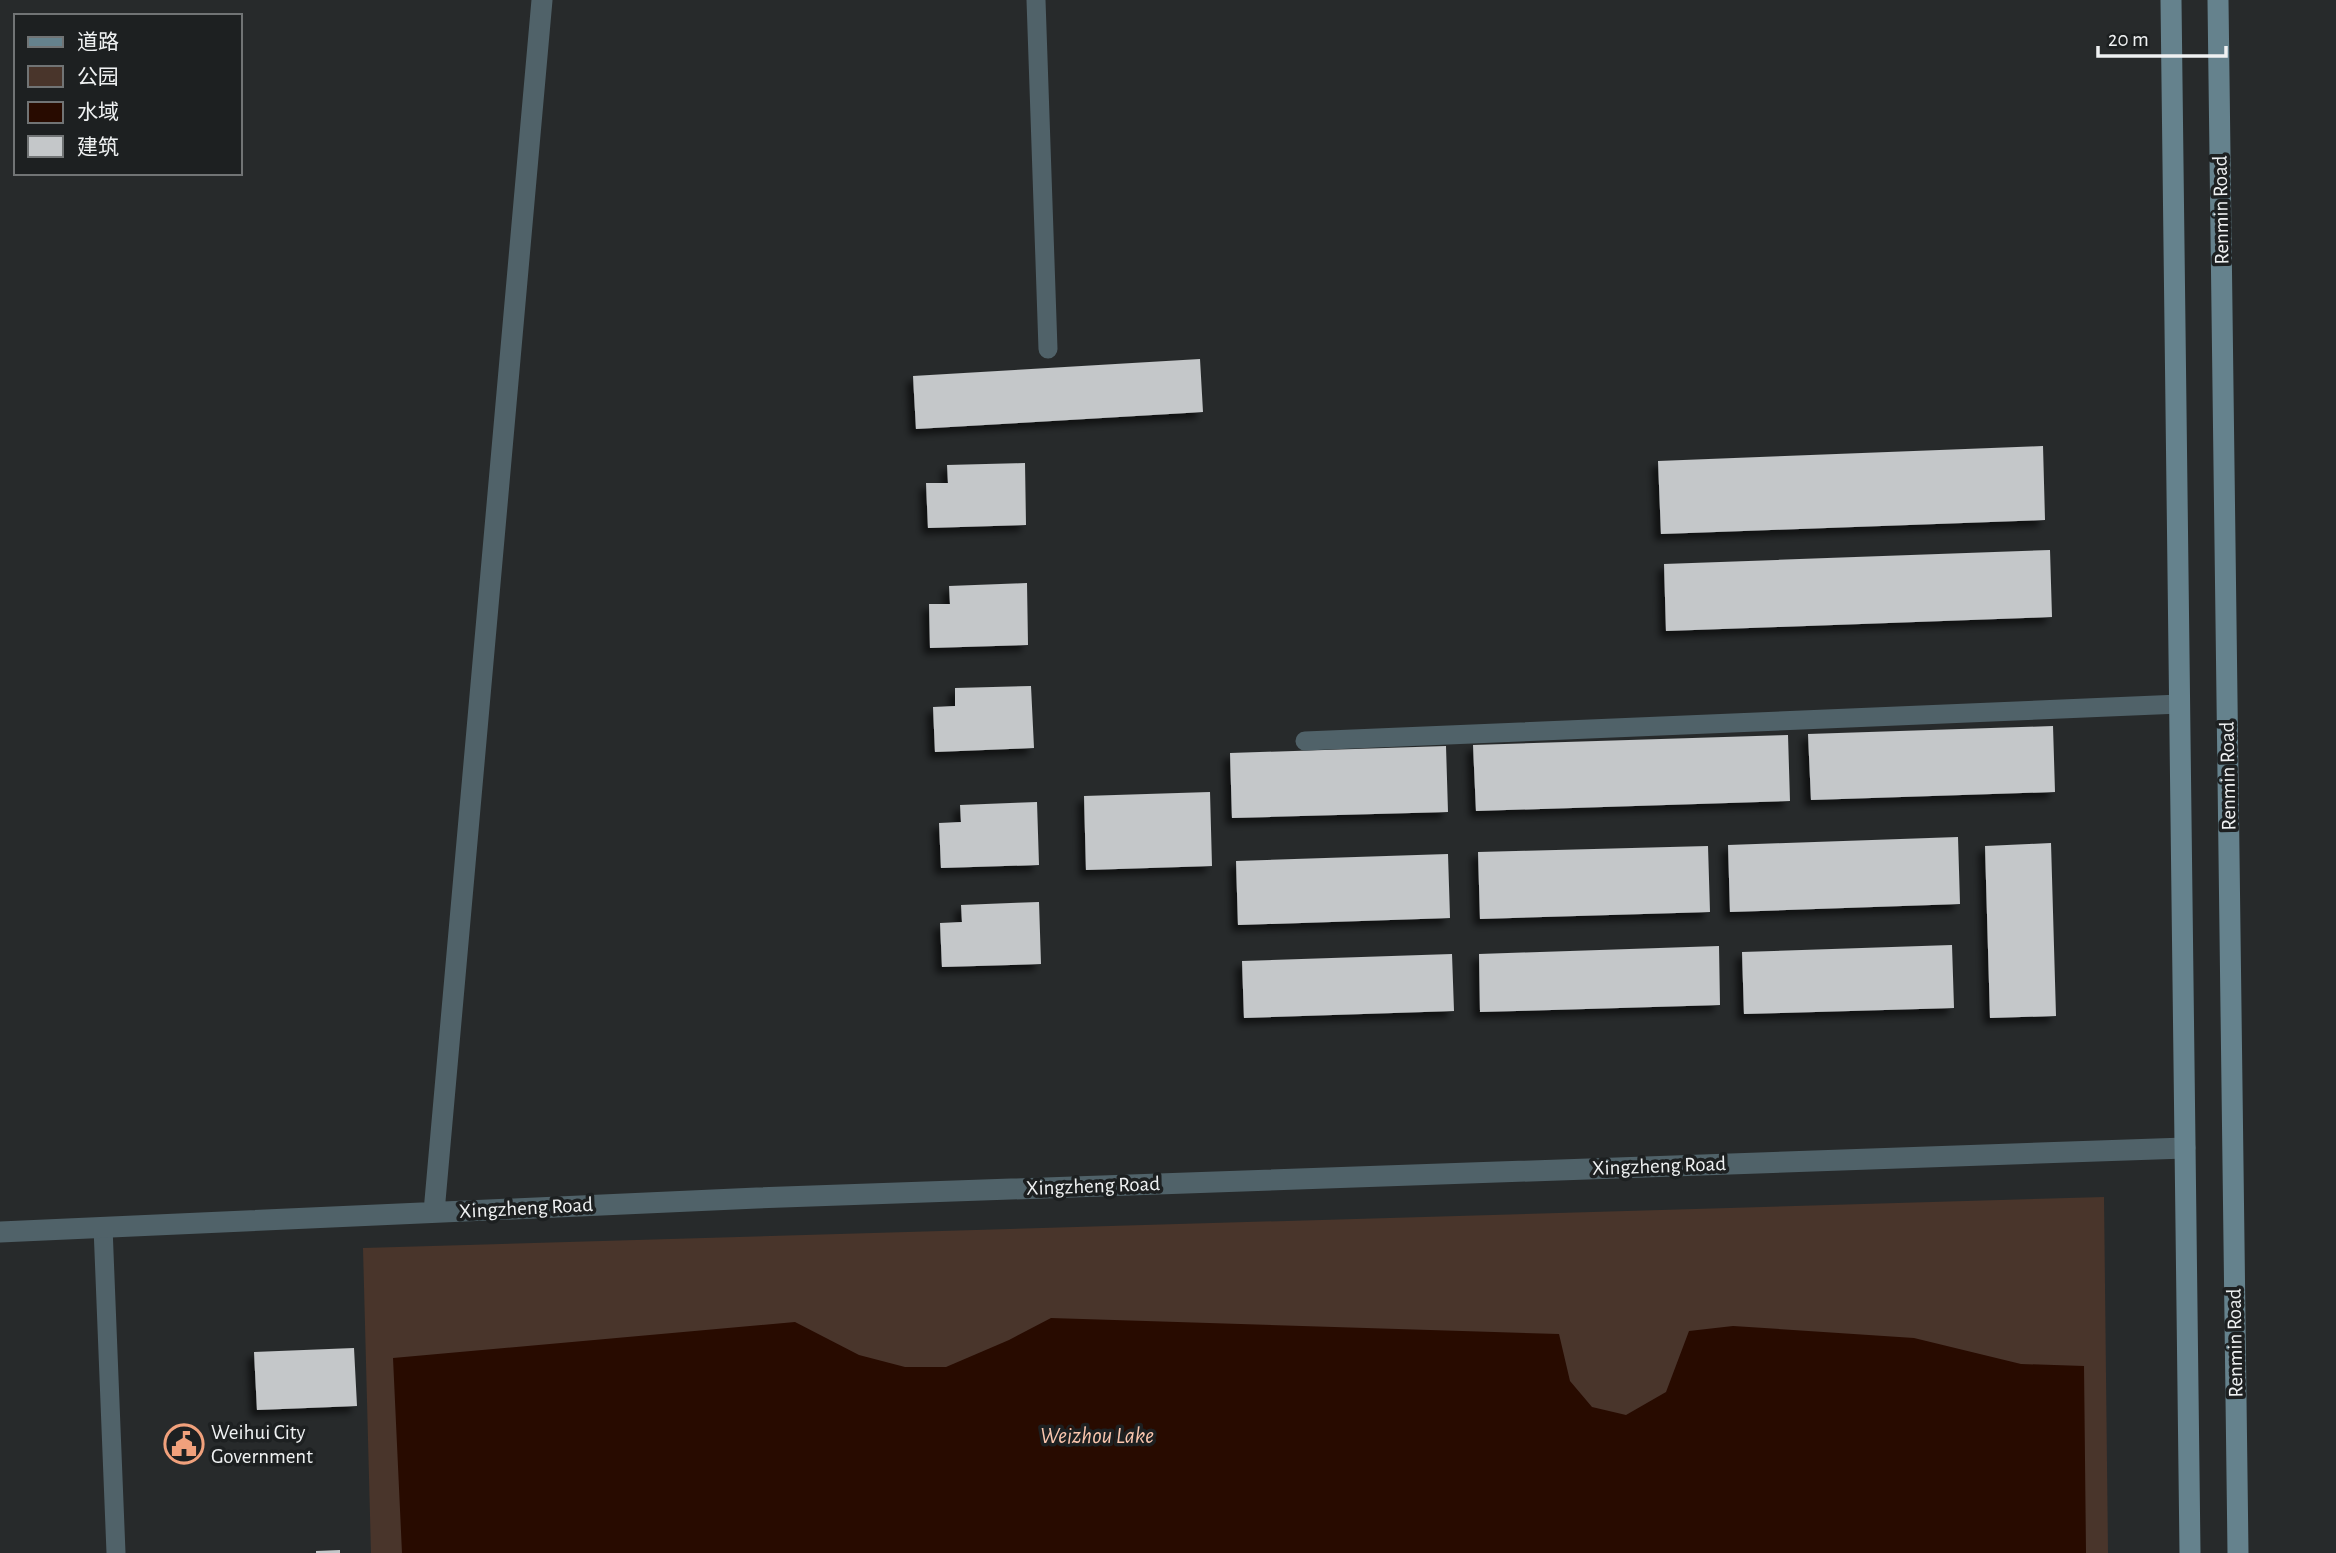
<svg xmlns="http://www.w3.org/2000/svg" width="2336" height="1553" font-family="'Alegreya Sans','Noto Sans SC',sans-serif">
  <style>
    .green { fill: #49352b }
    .water { fill: #280b00 }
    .building { fill: #c4c7c9; filter: url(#shadow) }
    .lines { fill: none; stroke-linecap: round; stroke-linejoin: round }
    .lane { stroke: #506269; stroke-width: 19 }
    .street { stroke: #506269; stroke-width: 21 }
    .secondary { stroke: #65828d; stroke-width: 21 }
    .labels { text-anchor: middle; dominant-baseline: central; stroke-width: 7; stroke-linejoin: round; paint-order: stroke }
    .street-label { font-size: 21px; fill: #eff1f2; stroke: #1d2021 }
    .poi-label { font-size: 21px; fill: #eff1f2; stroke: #1d2021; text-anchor: start }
    .water-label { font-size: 23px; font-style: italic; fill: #fac6ae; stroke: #1d2021 }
  </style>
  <defs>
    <filter id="shadow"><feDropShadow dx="-6" dy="6" stdDeviation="3.5" flood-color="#0009"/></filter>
  </defs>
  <rect width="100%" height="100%" fill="#272a2b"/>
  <!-- green -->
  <path class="green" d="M2104,1197L2108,1553H371L363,1248Z"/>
  <!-- water -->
  <path class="water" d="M1051,1318L1559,1334L1570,1381L1592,1407L1626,1415L1666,1392L1689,1331L1733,1326L1914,1338L2021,1364L2084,1366L2086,1553H402L393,1358L795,1322L859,1355L905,1367H946L1009,1340Z"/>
  <!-- building -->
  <path class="building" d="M1200,359L1203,412L916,429L913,376Z
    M2043,446L2045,520L1661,534L1658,461Z
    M1025,463L1026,525L928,528L926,483H948L947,465Z
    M2050,550L2052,617L1666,631L1664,564Z
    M1027,583L1028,645L930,648L929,604H950L949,586Z
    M1031,686L1034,748L935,752L933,707L955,706V688Z
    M2053,726L2055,792L1811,800L1808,734Z
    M1788,735L1790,801L1476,811L1473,745Z
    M1446,746L1448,812L1232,818L1230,753Z
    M1210,792L1212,866L1086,870L1084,796Z
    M1037,802L1039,865L941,868L939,823L961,822L960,805Z
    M1958,837L1960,904L1730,912L1728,845Z
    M2051,843L2056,1016L1990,1018L1985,846Z
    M1708,846L1710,912L1480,919L1478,852Z
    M1448,854L1450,918L1238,925L1236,861Z
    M1039,902L1041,964L942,967L940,923L962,922L961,905Z
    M1952,945L1954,1008L1744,1014L1742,952Z
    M1719,946L1720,1005L1480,1012L1479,954Z
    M1452,954L1454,1011L1244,1018L1242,961Z
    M354,1348L357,1406L257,1410L254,1352Z
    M340,1550V1553H316V1551Z"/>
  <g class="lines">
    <!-- lane -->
    <path class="lane" d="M1036,0L1048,349
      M1305,741L2180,704
      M103,1227L116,1553"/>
    <!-- street -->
    <path class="street" d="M434,1212L542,0
      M0,1232L757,1198L2185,1148"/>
    <!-- secondary -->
    <path class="secondary" d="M2171,0L2190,1553
      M2218,0L2238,1553"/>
  </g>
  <!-- icons -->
  <defs>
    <g id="civic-ring" transform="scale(2.0125)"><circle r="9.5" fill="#1d2021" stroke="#f1a17c" stroke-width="1.5"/><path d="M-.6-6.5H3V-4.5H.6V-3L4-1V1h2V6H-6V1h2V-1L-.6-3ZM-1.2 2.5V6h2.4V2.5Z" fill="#f1a17c"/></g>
  </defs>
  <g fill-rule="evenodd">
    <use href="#civic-ring" x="184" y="1444"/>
  </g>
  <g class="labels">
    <!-- street labels -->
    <g class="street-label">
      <text transform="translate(2221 210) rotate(-91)">Renmin Road</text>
      <text transform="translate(2228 776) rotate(-91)">Renmin Road</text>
      <text transform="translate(1659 1166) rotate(-2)">Xingzheng Road</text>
      <text transform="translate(1093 1186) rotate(-2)">Xingzheng Road</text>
      <text transform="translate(526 1208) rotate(-3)">Xingzheng Road</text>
      <text transform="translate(2235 1343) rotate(-91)">Renmin Road</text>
    </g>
    <!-- poi labels -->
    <g class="poi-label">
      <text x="211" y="1432">Weihui City<tspan x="211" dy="24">Government</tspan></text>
    </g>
    <!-- water labels -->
    <g class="water-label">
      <text x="1097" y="1436">Weizhou Lake</text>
    </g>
  </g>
  <!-- legend -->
  <rect x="14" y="14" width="228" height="161" fill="#1d2021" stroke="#717475" stroke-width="2"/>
  <rect x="28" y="37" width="35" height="10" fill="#65828d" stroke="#717475" stroke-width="2"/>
  <text x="77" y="49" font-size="21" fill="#eff1f2">道路</text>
  <rect x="28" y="66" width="35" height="21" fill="#49352b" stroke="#717475" stroke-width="2"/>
  <text x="77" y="84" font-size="21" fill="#eff1f2">公园</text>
  <rect x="28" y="102" width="35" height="21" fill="#280b00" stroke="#717475" stroke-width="2"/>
  <text x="77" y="119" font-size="21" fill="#eff1f2">水域</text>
  <rect x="28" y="136" width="35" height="21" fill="#c4c7c9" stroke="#717475" stroke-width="2"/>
  <text x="77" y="154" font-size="21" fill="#eff1f2">建筑</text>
  <!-- scale -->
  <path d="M2098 46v10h128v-10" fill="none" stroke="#eff1f2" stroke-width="3.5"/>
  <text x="2108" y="46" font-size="21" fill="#eff1f2" stroke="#1d2021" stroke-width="5" paint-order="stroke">20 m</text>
</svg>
